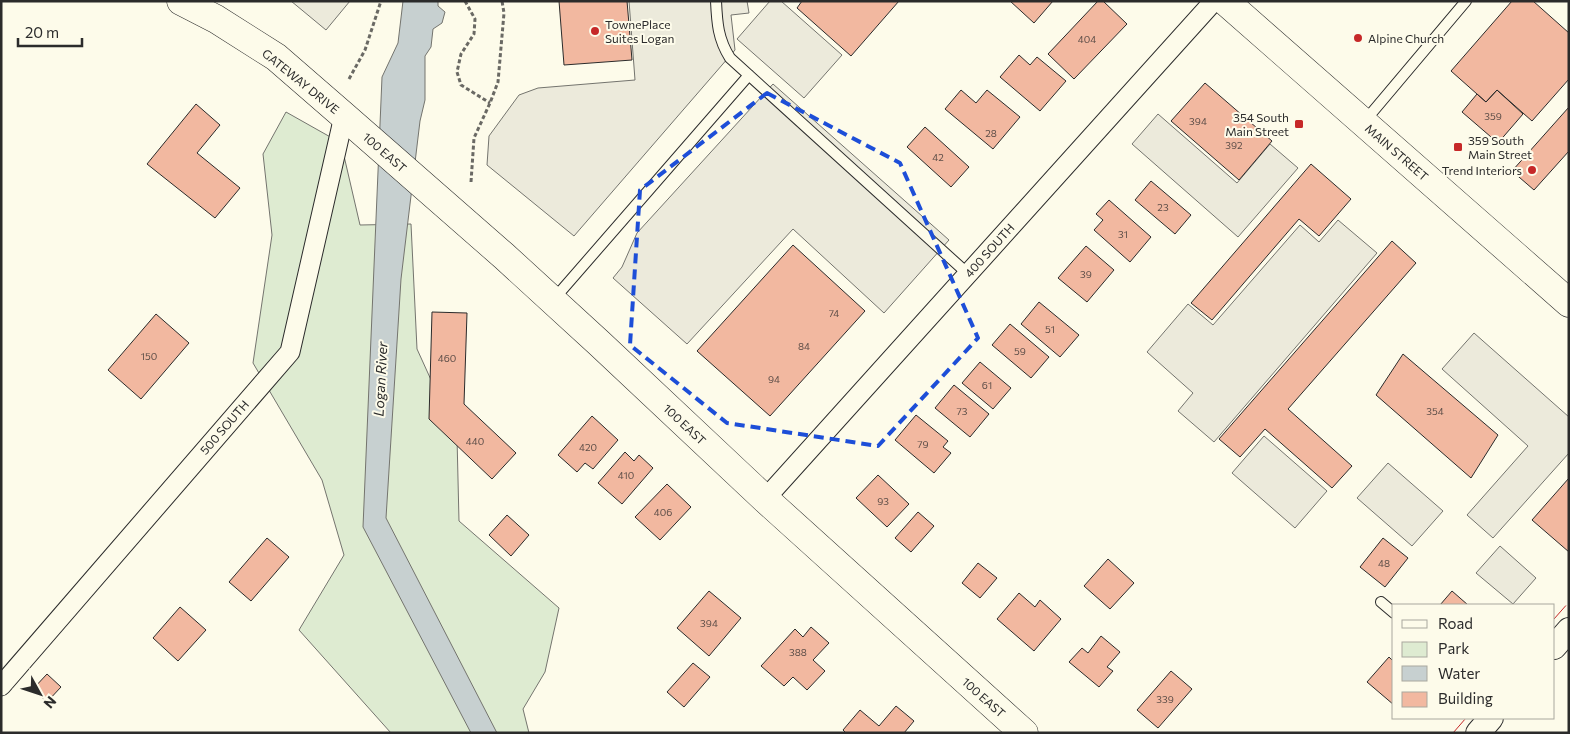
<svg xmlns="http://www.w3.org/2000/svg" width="1570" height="734" font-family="Commissioner,sans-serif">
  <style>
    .green { fill: #deebd1; stroke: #74746e }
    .parking { fill: #eceadb; stroke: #74746e }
    .water { fill: #c7d0d0; stroke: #74746e }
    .building { fill: #f2b8a0; stroke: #2b2b2b }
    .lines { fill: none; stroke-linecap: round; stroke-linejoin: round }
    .service-casing { stroke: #2b2b2b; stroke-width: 12 }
    .minor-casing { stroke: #2b2b2b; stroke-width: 21 }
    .tertiary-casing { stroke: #2b2b2b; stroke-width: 26 }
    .secondary-casing { stroke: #2b2b2b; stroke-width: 29 }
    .trunk-casing { stroke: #2b2b2b; stroke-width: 29 }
    .path { stroke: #6a6964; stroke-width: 3; stroke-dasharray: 4 2.5; stroke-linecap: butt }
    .service { stroke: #fdfbea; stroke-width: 10 }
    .minor { stroke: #fdfbea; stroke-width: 19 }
    .tertiary { stroke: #fdfbea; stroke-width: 24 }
    .secondary { stroke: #fdfbea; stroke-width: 28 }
    .trunk { stroke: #fdfbea; stroke-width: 28 }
    .power { stroke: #c62828; stroke-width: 1; stroke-dasharray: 18 4 2.5 4; stroke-linecap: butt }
    .marked { fill: none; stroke: #1d4ed8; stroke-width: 4; stroke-dasharray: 10 6; stroke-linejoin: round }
    .poi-dot { fill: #c62828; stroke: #fdfbea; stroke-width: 2 }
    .labels { text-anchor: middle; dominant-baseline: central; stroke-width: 4; stroke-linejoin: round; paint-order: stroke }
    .number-label { font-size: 10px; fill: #5d4e48 }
    .poi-label { font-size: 12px; fill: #2b2b2b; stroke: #fdfbea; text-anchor: start }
    .street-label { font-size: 12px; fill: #2b2b2b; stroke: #fdfbea }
    .water-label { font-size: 14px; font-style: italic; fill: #2b2b2b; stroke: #fdfbea }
  </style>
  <rect width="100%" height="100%" fill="#fdfbea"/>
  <!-- green -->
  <path class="green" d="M286,112L341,143L360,225L411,224L417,349L457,437L459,521L559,608L545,672L523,709L529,733H391L299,630L344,555L322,480L253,363L272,235L263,154Z"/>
  <!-- parking -->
  <path class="parking" d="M291,1H350L326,30Z
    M629,1H747L749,13L731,15L735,50L574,236L487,165L489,136L519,95L538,88L635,80Z
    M770,1H781L842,55L804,98L737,39Z
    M773,84L949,240L884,313L793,229L687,344L613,278L622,267L637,233Z
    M1158,114L1237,183L1270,144L1298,168L1238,237L1132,144Z
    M1338,220L1377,253L1214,442L1178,411L1193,393L1147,352L1188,304L1213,325L1300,225L1319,242Z
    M1474,333L1569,417V453L1493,538L1467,515L1528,446L1442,369Z
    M1264,436L1327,491L1295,528L1232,473Z
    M1388,463L1443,511L1412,546L1357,498Z
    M1500,546L1536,578L1513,604L1476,573Z"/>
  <!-- water -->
  <path class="water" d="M403,1H438V6L445,12L442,23L433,29L431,47L425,56V100L420,121L401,279L386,518L497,733H471L363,527L382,77L398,43Z"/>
  <!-- building -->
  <path class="building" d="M559,1H627L632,60L564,65Z
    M802,1H899L851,56L797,8Z
    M1010,1H1053L1034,23Z
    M1098,1H1103L1127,24L1074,79L1048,54Z
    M1512,1H1533L1569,33V79L1532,121L1497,90L1486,102L1451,71Z
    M1019,55L1030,65L1037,57L1066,81L1040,111L1000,77Z
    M1205,83L1272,141L1239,180L1171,121Z
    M961,90L976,103L987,90L1020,117L993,149L945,109Z
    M1497,90L1523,114L1498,143L1462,112L1477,94L1486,102Z
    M196,104L220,125L197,153L240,188L215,218L147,164Z
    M1569,107V151L1534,190L1512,171Z
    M925,127L969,167L951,187L907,147Z
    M1311,164L1351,199L1319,236L1299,219L1212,320L1191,303Z
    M1151,181L1191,215L1175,234L1135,200Z
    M1109,200L1151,237L1130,262L1094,230L1103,220L1096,214Z
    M1392,241L1416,263L1288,409L1352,466L1332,488L1265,429L1240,457L1219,439Z
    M793,245L865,311L770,416L697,351Z
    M1086,246L1114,270L1087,302L1058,278Z
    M1039,302L1079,335L1060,357L1021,324Z
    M432,312L467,313L464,404L516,453L492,479L429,419Z
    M156,314L189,343L141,399L108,370Z
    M1010,324L1049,357L1031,378L992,345Z
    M1403,354L1498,435L1471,478L1376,395Z
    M980,362L1011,388L993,409L962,383Z
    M954,385L989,414L970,437L935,408Z
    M916,415L948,441L943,447L951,453L934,473L895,440Z
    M592,416L618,440L593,469L585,463L577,472L558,455Z
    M625,452L634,461L639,455L653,468L622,504L598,483Z
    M878,475L909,504L887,527L856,498Z
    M1569,478V552L1532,520Z
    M667,484L691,507L660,540L635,517Z
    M918,512L934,526L911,552L895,538Z
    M507,515L529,535L511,556L489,535Z
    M267,538L289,557L251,601L229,582Z
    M1383,538L1408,558L1385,587L1360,567Z
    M1108,559L1134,583L1110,609L1084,586Z
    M978,563L997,578L980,598L962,583Z
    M709,591L741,618L709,656L677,628Z
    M1452,591L1468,605H1440Z
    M1019,593L1035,607L1040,600L1061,619L1034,651L997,619Z
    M180,607L206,630L178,661L153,638Z
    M811,627L829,643L813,660L825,671L807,690L793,677L784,686L761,666L795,629L803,637Z
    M1101,636L1120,652L1107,667L1113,671L1099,687L1069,662L1082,648L1088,653Z
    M1389,657L1394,662V705L1367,682Z
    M693,663L710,677L684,707L667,692Z
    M1171,671L1192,689L1158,728L1137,710Z
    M47,674L61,687L47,702L33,689Z
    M896,706L914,721L904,733H846L843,730L860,710L879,726Z"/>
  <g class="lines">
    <!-- service casing -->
    <g class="service-casing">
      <path id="service" d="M716,1C717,23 718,39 730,58L968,274
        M1364,122L1466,1
        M554,299L749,75
        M1381,602L1394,613"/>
    </g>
    <!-- minor casing -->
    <g class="minor-casing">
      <path id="minor" d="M765,499L1214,1
        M1,686L290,352L344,116"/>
    </g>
    <!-- tertiary casing -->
    <g class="tertiary-casing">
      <path id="tertiary" d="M1554,647L1569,630
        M1478,733L1491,718"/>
    </g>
    <!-- secondary casing -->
    <g class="secondary-casing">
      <path id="secondary" d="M181,1L216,19L276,57L344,116L504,256L599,343L765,499L1024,733"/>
    </g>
    <!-- trunk casing -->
    <g class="trunk-casing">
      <path id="trunk" d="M1225,1L1569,303"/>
    </g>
    <!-- path -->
    <path class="path" d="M465,1L475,19L474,34L461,54L457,72L461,85L490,103
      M349,79L365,50L381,1
      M471,182L474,138L490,103L498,82L504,13L502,1"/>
    <!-- service -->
    <use href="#service" class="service"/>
    <!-- minor -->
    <use href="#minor" class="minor"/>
    <!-- tertiary -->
    <use href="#tertiary" class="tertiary"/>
    <!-- secondary -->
    <use href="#secondary" class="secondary"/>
    <!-- trunk -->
    <use href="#trunk" class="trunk"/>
    <!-- power -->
    <path class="power" d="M1554,619L1569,602
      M1453,733L1466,718"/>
  </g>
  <!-- marked area -->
  <path class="marked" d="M767,93L900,163L978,338L878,446L727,423L630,345L640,190Z"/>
  <!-- markers -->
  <g class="poi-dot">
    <circle cx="595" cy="31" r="5"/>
    <circle cx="1358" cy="38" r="5"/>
    <rect x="1294" y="119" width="10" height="10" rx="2.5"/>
    <rect x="1453" y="142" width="10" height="10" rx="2.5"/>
    <circle cx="1532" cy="170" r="5"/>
  </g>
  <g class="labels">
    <!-- number labels -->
    <g class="number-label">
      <text x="1087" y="39">404</text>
      <text x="1493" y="116">359</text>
      <text x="1198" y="121">394</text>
      <text x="991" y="133">28</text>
      <text x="1234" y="145">392</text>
      <text x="938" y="157">42</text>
      <text x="1163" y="207">23</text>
      <text x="1123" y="234">31</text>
      <text x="1086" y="274">39</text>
      <text x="834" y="313">74</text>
      <text x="1050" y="329">51</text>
      <text x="804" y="346">84</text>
      <text x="1020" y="351">59</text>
      <text x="149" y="356">150</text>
      <text x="447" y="358">460</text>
      <text x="774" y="379">94</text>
      <text x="987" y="385">61</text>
      <text x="962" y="411">73</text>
      <text x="1435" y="411">354</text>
      <text x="475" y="441">440</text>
      <text x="923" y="444">79</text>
      <text x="588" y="447">420</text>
      <text x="626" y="475">410</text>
      <text x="883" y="501">93</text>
      <text x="663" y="512">406</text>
      <text x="1384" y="563">48</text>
      <text x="709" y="623">394</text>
      <text x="798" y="652">388</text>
      <text x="1165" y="699">339</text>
    </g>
    <!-- poi labels -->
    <g class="poi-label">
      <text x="605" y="24">TownePlace<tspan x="605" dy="14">Suites Logan</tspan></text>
      <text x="1368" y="38">Alpine Church</text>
      <text x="1289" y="117" text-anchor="end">354 South<tspan x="1289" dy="14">Main Street</tspan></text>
      <text x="1468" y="140">359 South<tspan x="1468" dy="14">Main Street</tspan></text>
      <text x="1522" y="170" text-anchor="end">Trend Interiors</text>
    </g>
    <!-- street labels -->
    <g class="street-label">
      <text transform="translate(301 81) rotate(39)">GATEWAY DRIVE</text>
      <text transform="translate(385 152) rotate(41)">100 EAST</text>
      <text transform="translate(1397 152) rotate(41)">MAIN STREET</text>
      <text transform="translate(989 250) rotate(-48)">400 SOUTH</text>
      <text transform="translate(685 424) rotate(43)">100 EAST</text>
      <text transform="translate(224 427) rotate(-49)">500 SOUTH</text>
      <text transform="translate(984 697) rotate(42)">100 EAST</text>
    </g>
    <!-- water labels -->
    <g class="water-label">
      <text transform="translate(380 379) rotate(-87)">Logan River</text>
    </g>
  </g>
  <!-- border -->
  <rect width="1570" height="734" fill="none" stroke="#2b2b2b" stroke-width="5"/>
  <!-- legend -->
  <rect x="1392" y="604" width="162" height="115" fill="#fdfbea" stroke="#a9a89e"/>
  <rect x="1402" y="620" width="25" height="8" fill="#fdfbea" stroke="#a9a89e"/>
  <text x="1438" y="629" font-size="15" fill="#2b2b2b">Road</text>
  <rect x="1402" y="642" width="25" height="15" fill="#deebd1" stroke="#a9a89e"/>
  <text x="1438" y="654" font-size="15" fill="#2b2b2b">Park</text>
  <rect x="1402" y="666" width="25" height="15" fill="#c7d0d0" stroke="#a9a89e"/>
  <text x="1438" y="679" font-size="15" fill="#2b2b2b">Water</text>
  <rect x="1402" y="692" width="25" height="15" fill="#f2b8a0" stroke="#a9a89e"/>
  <text x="1438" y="704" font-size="15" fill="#2b2b2b">Building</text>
  <!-- north arrow -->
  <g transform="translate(40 694) rotate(130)" stroke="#fdfbea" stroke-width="4" paint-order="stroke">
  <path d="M0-4L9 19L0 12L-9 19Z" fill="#2b2b2b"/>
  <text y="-8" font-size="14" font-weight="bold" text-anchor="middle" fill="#2b2b2b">N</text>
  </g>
  <!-- scale -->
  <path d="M18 38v8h64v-8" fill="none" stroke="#2b2b2b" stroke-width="2.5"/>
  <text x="25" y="38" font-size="15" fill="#2b2b2b" stroke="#fdfbea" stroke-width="4" paint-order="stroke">20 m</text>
</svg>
